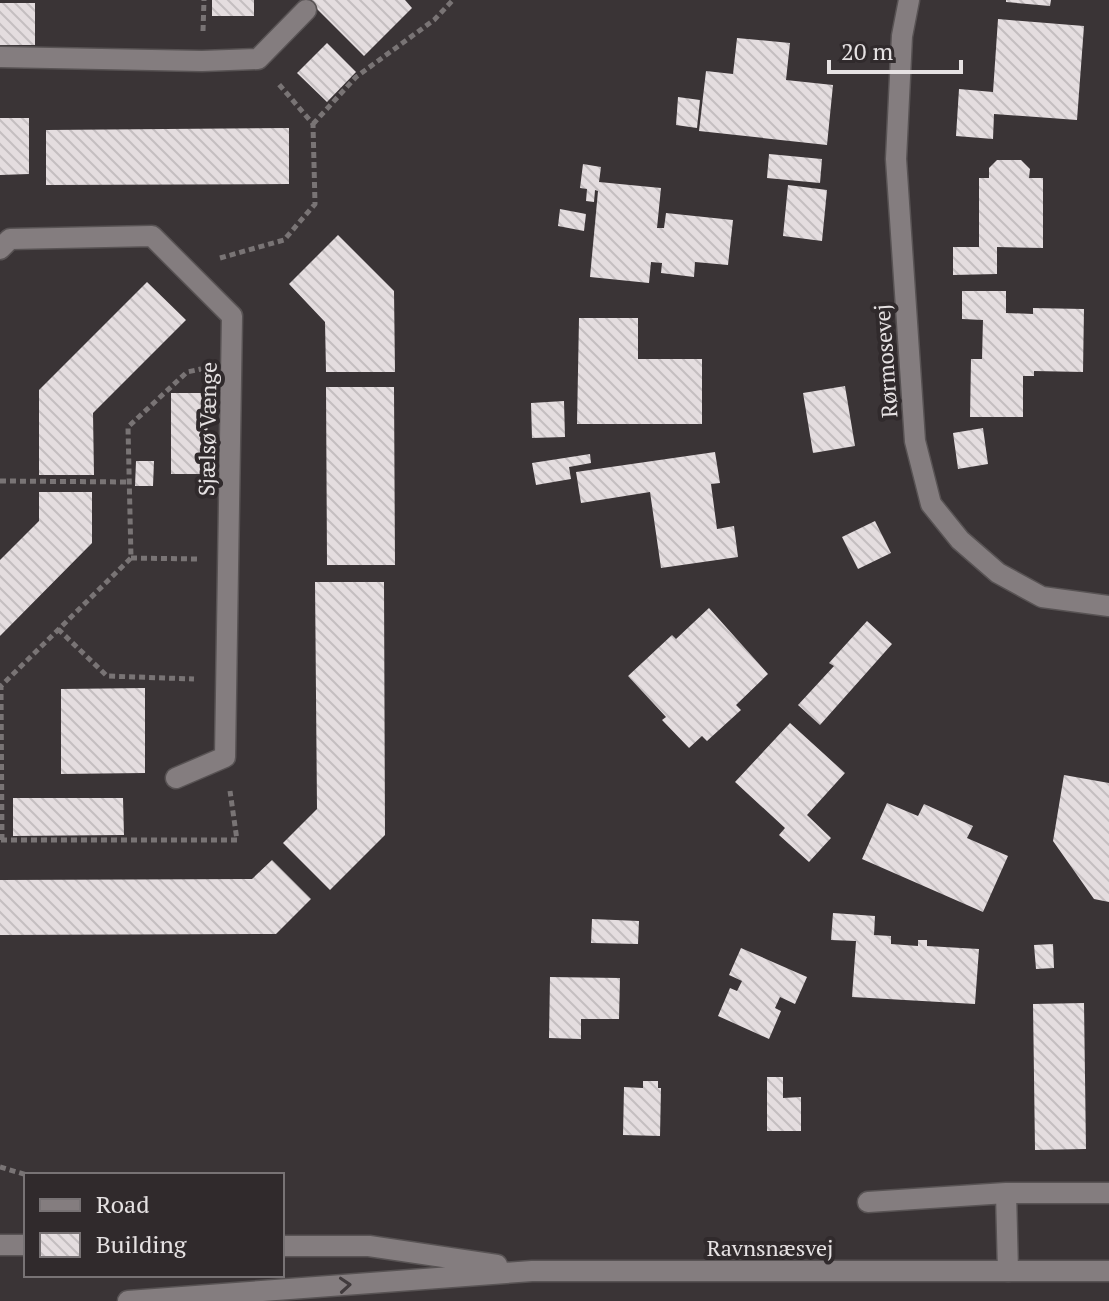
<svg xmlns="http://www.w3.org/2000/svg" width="1109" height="1301" font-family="'PT Serif',serif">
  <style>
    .building { fill: url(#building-back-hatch) }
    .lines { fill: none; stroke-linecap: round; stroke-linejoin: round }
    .street-casing { stroke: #585354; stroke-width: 23 }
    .secondary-casing { stroke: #585354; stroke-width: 23 }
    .path { stroke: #797475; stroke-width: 5; stroke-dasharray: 6 4; stroke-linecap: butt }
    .street { stroke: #847d7f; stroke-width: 20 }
    .secondary { stroke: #847d7f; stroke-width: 20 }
    .oneway { stroke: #413b3d }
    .labels { text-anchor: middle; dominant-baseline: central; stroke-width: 8; stroke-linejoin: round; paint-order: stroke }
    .street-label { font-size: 22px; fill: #e5e1e2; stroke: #302a2c }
  </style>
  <defs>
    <pattern id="building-back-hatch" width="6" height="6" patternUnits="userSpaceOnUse" patternTransform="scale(2)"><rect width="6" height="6" fill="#e4dddf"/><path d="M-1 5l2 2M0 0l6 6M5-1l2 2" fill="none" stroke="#c4bec0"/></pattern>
  </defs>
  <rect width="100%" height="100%" fill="#3a3436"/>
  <!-- building -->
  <path class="building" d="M212,0H254V16H212Z
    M308,0H405L412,8L364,56Z
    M1006,0H1051L1050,6L1006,2Z
    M0,3H35V45H0Z
    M998,19L1084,26L1077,120L994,114L993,139L956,136L959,89L993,92Z
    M737,38L790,43L786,80L833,85L827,145L699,131L706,71L733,74Z
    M327,43L356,72L327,102L297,73Z
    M678,97L700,100L697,128L676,125Z
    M0,118H29V174L0,175Z
    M289,128V184L46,185V130Z
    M769,154L822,159L820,183L767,178Z
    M997,160H1021L1030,169L1029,178H1043V248L997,247V274L953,275V247H979V178H989V168Z
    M583,164L601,167L599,182L661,188L657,228H664L666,213L733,220L728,265L695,262L694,277L661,273L662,263L651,262L649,283L590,277L598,191L595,190L594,202L586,201L587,189L580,188Z
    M788,185L827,190L822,241L783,236Z
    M560,209L586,214L584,231L558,226Z
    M338,235L394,291L395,372H326L325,322L289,284Z
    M147,282L186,320L93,413L94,475H39V390Z
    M962,291H1006V313L1033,314V308L1084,309L1083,372L1034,371V376H1023V417H970L971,359H982L983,320L962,319Z
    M579,318H638V359H702V424H577Z
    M845,386L855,446L813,453L803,393Z
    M326,387H394L395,565H327Z
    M171,393H207L208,474H171Z
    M564,401L565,437L532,438L531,403Z
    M983,428L988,464L958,469L953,433Z
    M715,452L720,483L711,484L717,529L734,526L738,557L661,568L650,492L581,503L576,472Z
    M590,454L591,463L569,467L571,479L536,485L532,463Z
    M136,461H154L153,486H135Z
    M39,492H92V543L0,636V560L39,521Z
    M875,521L891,553L858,569L842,537Z
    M315,582H384L385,835L330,890L283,843L317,809Z
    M709,608L768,674L736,705L741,710L707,741L702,736L689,748L662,720L666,717L628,676L672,635L676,639Z
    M867,621L892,644L820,725L798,705L834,666L829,663Z
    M145,688V773L61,774V689Z
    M790,723L845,773L807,815L831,838L809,862L779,835L785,828L735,782Z
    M1064,775L1109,783V902L1094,899L1053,841Z
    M13,798H123L124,835L13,836Z
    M887,803L918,816L924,804L973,826L967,838L1008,856L983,912L862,859Z
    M272,860L311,899L276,934L0,935V880L252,879Z
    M833,913L875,916L874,935L891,936V944L918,946V940H927V946L979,949L975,1004L852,997L856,941L831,940Z
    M592,919L639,921L638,944L591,943Z
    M1053,944L1054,968L1036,969L1034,945Z
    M741,948L807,977L795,1004L780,997L775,1008L781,1011L769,1039L718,1016L730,988L737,991L742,981L729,975Z
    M550,977L620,978L619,1019H581V1039L549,1038Z
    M1084,1003L1086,1149L1035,1150L1033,1004Z
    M767,1077H783V1098L801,1097V1131H767Z
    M643,1081H658V1088H661L660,1136L623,1135L624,1087L643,1088Z"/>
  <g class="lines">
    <!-- street casing -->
    <g class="street-casing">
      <path id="street" d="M909,0L902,36L896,159L915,441L931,504L960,540L998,573L1042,597L1109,606
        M0,57L202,61L258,59L306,10
        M0,249L10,239L152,236L232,316L225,757L176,778
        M1006,1193L1008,1271
        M868,1202L1006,1193H1109"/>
    </g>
    <!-- secondary casing -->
    <g class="secondary-casing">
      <path id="secondary" d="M0,1245H26
        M282,1246H369L497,1265
        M128,1301L532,1271H1109"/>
    </g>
    <!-- path -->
    <path class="path" d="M203,31L204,0
      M313,124L356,77L434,20L453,0
      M220,258L284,240L315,204L313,124L277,82
      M0,481L129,482
      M131,558L198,559
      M58,629L107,676L194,679
      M1,840H237L230,791
      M2,840L1,686L131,558L128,427L187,372L201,369
      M0,1167L27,1175"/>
    <!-- street -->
    <use href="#street" class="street"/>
    <!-- secondary -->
    <use href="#secondary" class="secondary"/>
  </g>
  <!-- one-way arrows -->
  <defs><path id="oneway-chevron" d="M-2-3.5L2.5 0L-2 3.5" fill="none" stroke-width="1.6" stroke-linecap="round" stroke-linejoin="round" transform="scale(2)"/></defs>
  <use class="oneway" href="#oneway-chevron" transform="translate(345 1285) rotate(-4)"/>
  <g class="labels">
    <!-- street labels -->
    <g class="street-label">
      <text transform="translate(885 361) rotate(-94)">Rørmosevej</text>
      <text transform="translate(207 429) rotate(-89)">Sjælsø Vænge</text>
      <text x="770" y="1247">Ravnsnæsvej</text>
    </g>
  </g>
  <!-- legend -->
  <rect x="24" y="1173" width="260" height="104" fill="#302a2c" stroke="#787375" stroke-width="2"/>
  <rect x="40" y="1199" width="40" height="12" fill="#847d7f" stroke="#787375" stroke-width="2"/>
  <text x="96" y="1213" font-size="24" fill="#e5e1e2">Road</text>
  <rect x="40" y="1233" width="40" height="24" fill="url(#building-back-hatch)" stroke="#787375" stroke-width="2"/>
  <text x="96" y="1253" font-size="24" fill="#e5e1e2">Building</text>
  <!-- scale -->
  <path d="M829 60v12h132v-12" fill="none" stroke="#e5e1e2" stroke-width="4"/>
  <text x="841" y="60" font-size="24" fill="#e5e1e2" stroke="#302a2c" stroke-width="6" paint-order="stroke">20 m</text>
</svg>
